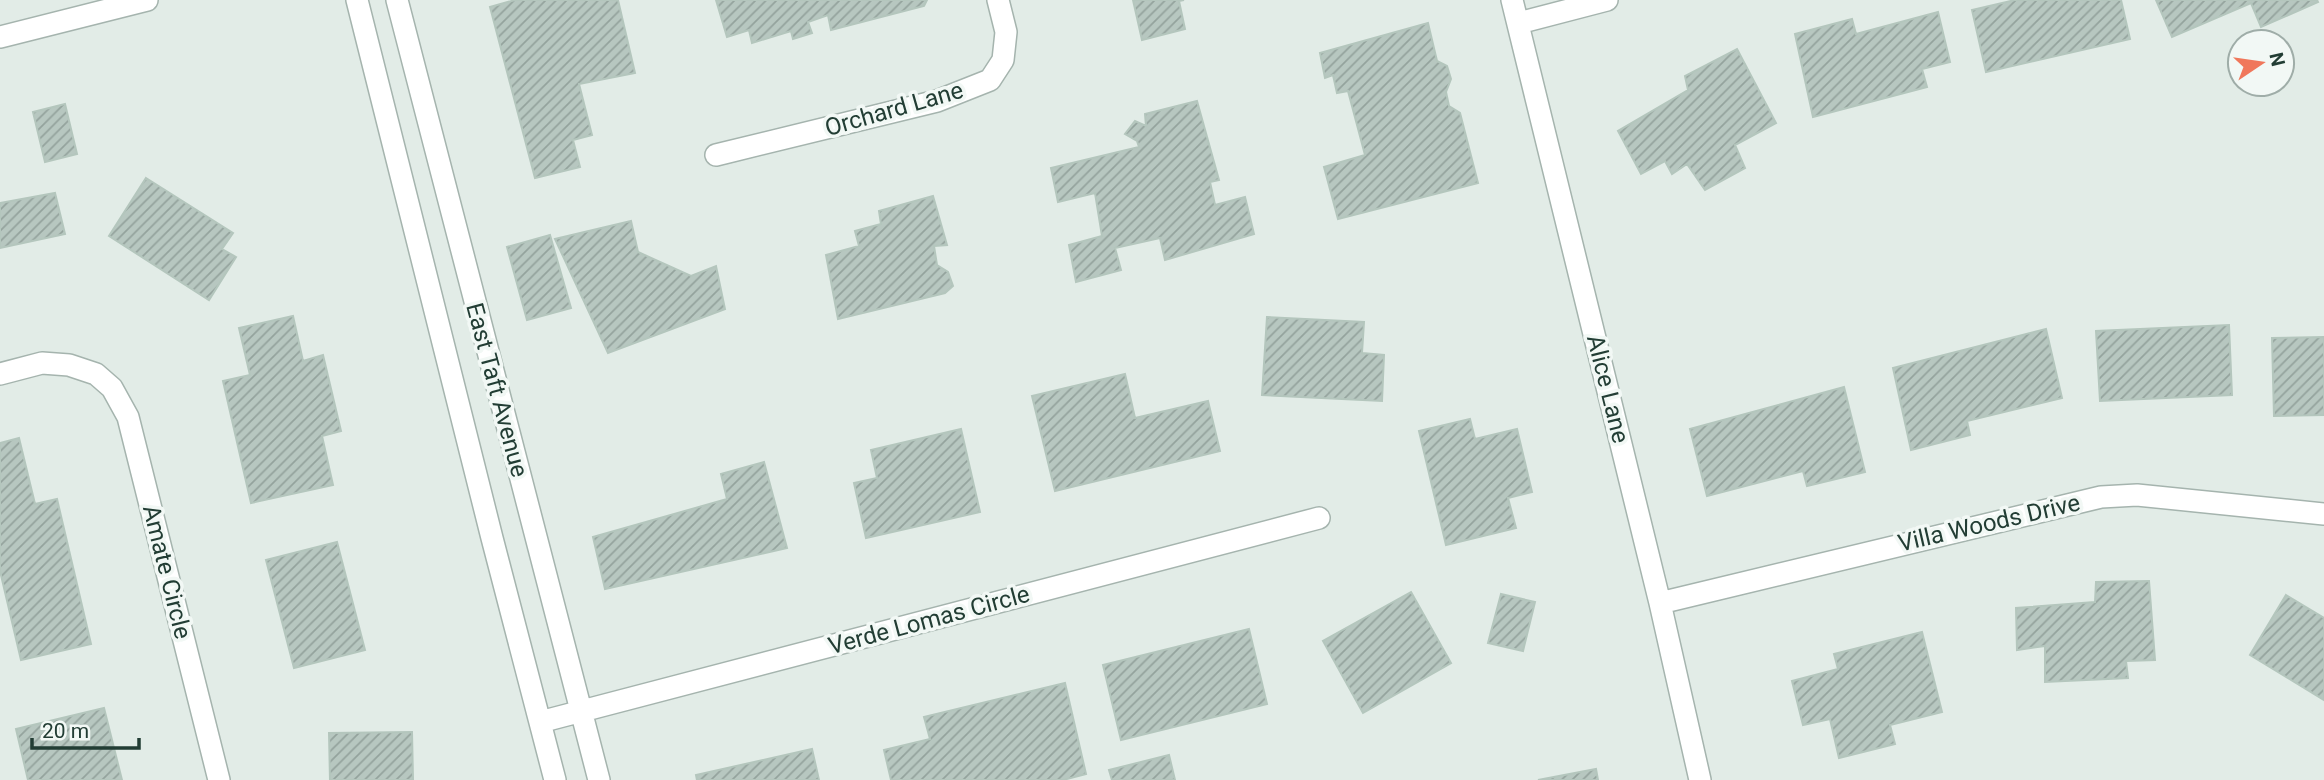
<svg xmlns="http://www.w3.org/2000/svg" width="2324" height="780" font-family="Roboto,sans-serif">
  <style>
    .building { fill: url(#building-hatch); stroke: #b4c6bd; stroke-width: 2 }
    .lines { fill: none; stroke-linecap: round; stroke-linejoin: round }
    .minor-casing { stroke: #a5b4ae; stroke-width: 24 }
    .minor { stroke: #fff; stroke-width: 21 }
    .labels { text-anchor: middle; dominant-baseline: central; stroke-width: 7; stroke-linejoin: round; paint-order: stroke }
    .street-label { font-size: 24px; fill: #223d34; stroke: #f2f8f5 }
  </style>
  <defs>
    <pattern id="building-hatch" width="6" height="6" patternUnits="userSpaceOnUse" patternTransform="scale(1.75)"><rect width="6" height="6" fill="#b7c7c0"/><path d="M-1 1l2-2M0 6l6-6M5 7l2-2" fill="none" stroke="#94a39d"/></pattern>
  </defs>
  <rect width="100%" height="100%" fill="#e2ece7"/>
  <!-- building -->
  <path class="building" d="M515,0H618L635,73L579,84L592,135L573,140L580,167L535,178L490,7Z
    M716,0H927L924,6L831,30L828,15L808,22L812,33L793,39L791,31L752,43L749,30L727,37Z
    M1133,0H1184L1179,1L1185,29L1142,40Z
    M2015,0H2121L2130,39L1986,72L1972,10Z
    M2156,0H2317L2318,2L2261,27L2251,3L2172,37Z
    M1938,12L1950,62L1922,69L1927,87L1813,117L1795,34L1852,19L1856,34Z
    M1428,23L1437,61L1447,66L1451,79L1446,92L1449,106L1460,113L1478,183L1338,219L1324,167L1365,155L1348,91L1337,93L1333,75L1325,78L1320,53Z
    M1737,49L1776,123L1735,145L1745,168L1705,190L1687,164L1672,174L1665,161L1641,174L1618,131L1688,90L1685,76Z
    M1197,101L1219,180L1210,182L1215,205L1245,197L1254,234L1165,260L1160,238L1115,248L1121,270L1076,282L1069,245L1102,236L1095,193L1058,202L1051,168L1139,147L1137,141L1125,134L1135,121L1146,126L1145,114Z
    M65,104L77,154L45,162L33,112Z
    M146,178L233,233L222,249L236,257L209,300L109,236Z
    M55,193L65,234L0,248V203Z
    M933,196L947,245L934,246L937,265L948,272L953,286L945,293L838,319L826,255L859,246L855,231L881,224L879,211Z
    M631,221L638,252L691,276L716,266L725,309L608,353L555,239Z
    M550,235L571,308L527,320L507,247Z
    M293,316L303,361L323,355L341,431L322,436L333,485L251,503L223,381L250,375L239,328Z
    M1267,317L1364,322L1362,353L1384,355L1382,401L1262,395Z
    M2229,325L2232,395L2100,401L2096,331Z
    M2046,329L2062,398L1967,421L1970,435L1911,450L1893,368Z
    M2324,337V415L2274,416L2272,338Z
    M1125,374L1135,418L1208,401L1220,451L1055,491L1032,396Z
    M1844,387L1865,472L1807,486L1803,471L1707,496L1690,429Z
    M1470,419L1475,439L1517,429L1532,492L1508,498L1516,528L1446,545L1419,431Z
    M961,429L980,512L866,538L854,483L877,478L871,450Z
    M19,438L35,504L57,499L91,644L21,660L0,571V443Z
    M764,462L787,548L605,589L593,537L727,499L721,474Z
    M337,542L365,650L294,668L266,560Z
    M2149,581L2155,660L2126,661L2128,678L2045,682V646L2017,650L2016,608L2095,602L2096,582Z
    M1411,592L1451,663L1363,713L1323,641Z
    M1501,594L1535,602L1523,651L1488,643Z
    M2286,595L2324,618V700L2250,655Z
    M1249,629L1267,704L1121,740L1103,665Z
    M1922,632L1942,712L1890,725L1895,744L1839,758L1830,719L1803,725L1792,681L1838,669L1834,654Z
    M1065,683L1086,774L1063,780H891L884,750L930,739L924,717Z
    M104,708L122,780H28L16,729Z
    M412,732L413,780H330L329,733Z
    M812,749L819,780H697L696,775Z
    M1169,755L1175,780H1112L1109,770Z
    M1596,769L1598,780H1538Z"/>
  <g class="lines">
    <!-- minor casing -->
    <g class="minor-casing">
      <path id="minor" d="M357,0L492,538L555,780
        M397,0L599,780
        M1512,0L1660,603L1700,780
        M1519,23L1607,0
        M0,37L147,0
        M716,155L937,101L990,80L1003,60L1006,32L998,0
        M0,374L42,363L69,365L96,374L112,388L128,417L219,780
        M1660,603L2101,497L2137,495L2324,514
        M540,722L1319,518"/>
    </g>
    <!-- minor -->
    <use href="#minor" class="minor"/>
  </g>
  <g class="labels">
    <!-- street labels -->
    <g class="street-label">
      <text transform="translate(894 109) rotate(-16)">Orchard Lane</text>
      <text transform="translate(1608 389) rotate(76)">Alice Lane</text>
      <text transform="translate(497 390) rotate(75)">East Taft Avenue</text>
      <text transform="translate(1989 523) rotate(-13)">Villa Woods Drive</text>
      <text transform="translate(167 572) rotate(76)">Amate Circle</text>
      <text transform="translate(929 620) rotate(-15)">Verde Lomas Circle</text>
    </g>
  </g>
  <!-- north arrow -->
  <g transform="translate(2261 63) rotate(77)"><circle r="33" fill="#f2f8f5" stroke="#9fada8" stroke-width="2"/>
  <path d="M0-5L12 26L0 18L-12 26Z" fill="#f0775b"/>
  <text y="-10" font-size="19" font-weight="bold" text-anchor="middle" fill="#223d34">N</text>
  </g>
  <!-- scale -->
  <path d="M32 738v10h107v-10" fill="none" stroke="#223d34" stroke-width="3.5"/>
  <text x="42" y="738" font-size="21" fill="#223d34" stroke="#f2f8f5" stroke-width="5" paint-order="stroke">20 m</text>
</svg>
